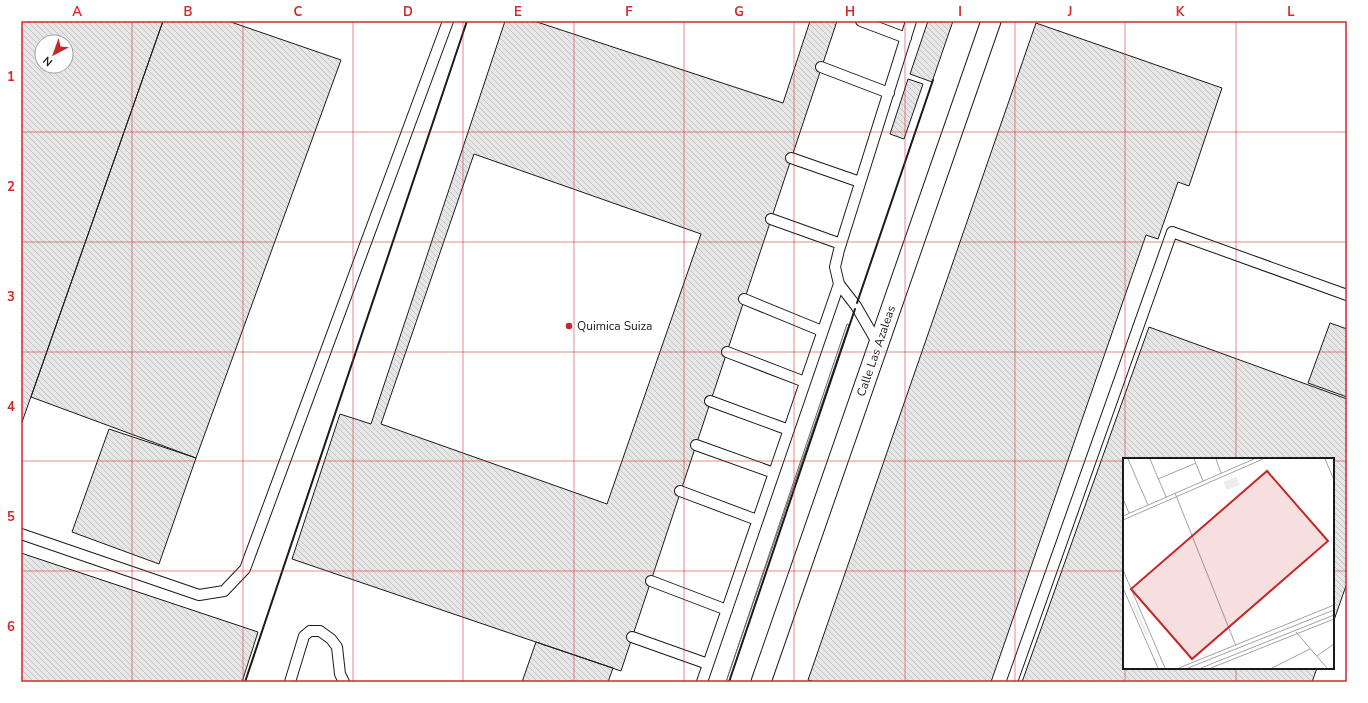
<svg xmlns="http://www.w3.org/2000/svg" width="1368" height="703" font-family="'Nunito Sans',sans-serif">
  <style>
    .garden { fill: #ededed; stroke: #6a6a6a }
    .building { fill: url(#building-back-hatch); stroke: #1a1a1a; fill-rule: evenodd }
    .lines { fill: none; stroke-linecap: round; stroke-linejoin: round }
    .service-casing { stroke: #1a1a1a; stroke-width: 12 }
    .minor-casing { stroke: #1a1a1a; stroke-width: 21 }
    .service { stroke: #fff; stroke-width: 10 }
    .minor { stroke: #fff; stroke-width: 19 }
    .wall { stroke: #1a1a1a; stroke-width: 2 }
    .grid { fill: none; stroke: #d62828; stroke-width: 1; stroke-opacity: 0.55 }
    .poi-dot { fill: #c62828; stroke: #fff; stroke-width: 1.5 }
    .labels { text-anchor: middle; dominant-baseline: central; stroke-width: 3; stroke-linejoin: round; paint-order: stroke }
    .poi-label { font-size: 12px; fill: #1a1a1a; stroke: #fff; text-anchor: start }
    .street-label { font-size: 12px; fill: #1a1a1a; stroke: #fff }
    .inset-road { fill: none; stroke: #a3a3a3; stroke-width: 1 }
    .view { fill: #c62828; fill-opacity: 0.15; stroke: #c62828; stroke-width: 2 }
    .inset-edge { fill: none; stroke: #1a1a1a; stroke-width: 2 }
    .neatline { fill: none; stroke: #d62828; stroke-width: 1.5 }
    .grid-label { font-size: 13px; text-anchor: middle; font-weight: bold; fill: #d62828 }
  </style>
  <defs>
    <pattern id="building-back-hatch" width="6" height="6" patternUnits="userSpaceOnUse"><rect width="6" height="6" fill="#e6e6e6"/><path d="M-1 5l2 2M0 0l6 6M5-1l2 2" fill="none" stroke="#c5c5c5"/></pattern>
  </defs>
  <rect width="100%" height="100%" fill="#fff"/>
  <!-- garden -->
  <path class="garden" d="M847,324L849,325L726,682Z"/>
  <!-- building -->
  <path class="building" d="M21,21H163L21,425ZM42,42H66V66H42Z
    M163,21H228L341,60L196,458L31,397Z
    M505,21H837L621,671L292,559L340,414L371,424Z
    M534,21H810L783,103Z
    M928,21H953L932,82L910,74Z
    M1036,23L1222,88L1189,186L1178,182L1158,239L1146,235L991,682H815L808,680Z
    M908,79L923,84L904,139L890,134Z
    M474,154L701,234L607,504L381,424Z
    M1330,323L1347,329V397L1308,383Z
    M1149,327L1347,399V583L1333,623V459H1124V668H1317L1312,682H1022Z
    M109,429L196,458L159,564L72,532Z
    M21,553L258,632L242,682H21Z
    M536,642L613,668L608,682H522Z"/>
  <g class="lines">
    <!-- service casing -->
    <g class="service-casing">
      <path id="service" d="M861,21L906,38
        M821,67L889,93
        M791,158L860,182
        M771,219L841,244
        M839,284L856,306L878,344
        M744,299L822,331
        M727,352L805,382
        M710,401L789,430
        M696,445L774,473
        M680,491L757,520
        M21,534L199,595L224,591L245,569L448,21
        M651,581L727,610
        M632,637L708,664
        M290,682L304,636L310,631H320L331,639L337,647L340,674L344,682
        M702,682L839,284L835,267L839,250L911,21
        M1012,682L1172,232L1347,295"/>
    </g>
    <!-- minor casing -->
    <g class="minor-casing">
      <path id="minor" d="M761,682L991,21"/>
    </g>
    <!-- service -->
    <use href="#service" class="service"/>
    <!-- minor -->
    <use href="#minor" class="minor"/>
    <!-- wall -->
    <path class="wall" d="M857,303L933,80
      M245,682L467,21
      M729,682L855,309"/>
  </g>
  <!-- grid -->
  <path class="grid" d="M132,21V682M243,21V682M353,21V682M463,21V682M574,21V682M684,21V682M794,21V682M905,21V682M1015,21V682M1125,21V459M1236,21V459M21,132H1347M21,242H1347M21,352H1347M21,461H1124M1333,461H1347M21,571H1124M1333,571H1347M1125,668V682M1236,668V682"/>
  <!-- markers -->
  <circle class="poi-dot" cx="569" cy="326" r="4"/>
  <g class="labels">
    <!-- poi labels -->
    <g class="poi-label">
      <text x="577" y="326">Quimica Suiza</text>
    </g>
    <!-- street labels -->
    <g class="street-label">
      <text transform="translate(876 351) rotate(-71)">Calle Las Azaleas</text>
    </g>
  </g>
  <!-- overview -->
  <g transform="translate(1123 458)">
    <rect width="211" height="211" fill="#fff"/>
    <path d="M10,142L25,176L23,178L8,143Z" fill="#ededed"/>
    <path d="M113,19L117,27L104,32L100,24Z" fill="#ededed"/>
    <path class="inset-road" d="M5,1L25,47M27,1L43,39M71,1L80,23M93,1L98,15M202,1L211,22M35,21L73,5M52,35L113,188M0,41L6,55M0,58L131,1M0,62L140,1M0,112L42,210M0,130L35,210M173,174L204,210M194,198L211,186M56,210L211,147M65,210L211,152M78,210L211,157M88,210L211,161M149,210L187,191"/>
    <path class="view" d="M144,13L205,83L69,201L8,131Z"/>
    <rect width="211" height="211" class="inset-edge"/>
  </g>
  <!-- border -->
  <rect width="1368" height="703" fill="none" stroke="#ffffff" stroke-width="44"/>
  <!-- north arrow -->
  <g transform="translate(54 54) rotate(221)"><circle r="19" fill="#ffffff" stroke="#a3a3a3"/>
  <path d="M0-3L7 15L0 10L-7 15Z" fill="#c62828"/>
  <text y="-6" font-size="11" font-weight="bold" text-anchor="middle" fill="#1a1a1a">N</text>
  </g>
  <rect x="22" y="22" width="1324" height="659" class="neatline"/>
  <g class="grid-label">
    <text x="77" y="16">A</text>
    <text x="188" y="16">B</text>
    <text x="298" y="16">C</text>
    <text x="408" y="16">D</text>
    <text x="518" y="16">E</text>
    <text x="629" y="16">F</text>
    <text x="739" y="16">G</text>
    <text x="850" y="16">H</text>
    <text x="960" y="16">I</text>
    <text x="1070" y="16">J</text>
    <text x="1180" y="16">K</text>
    <text x="1291" y="16">L</text>
    <text x="11" y="81">1</text>
    <text x="11" y="191">2</text>
    <text x="11" y="301">3</text>
    <text x="11" y="411">4</text>
    <text x="11" y="521">5</text>
    <text x="11" y="631">6</text>
  </g>
</svg>
